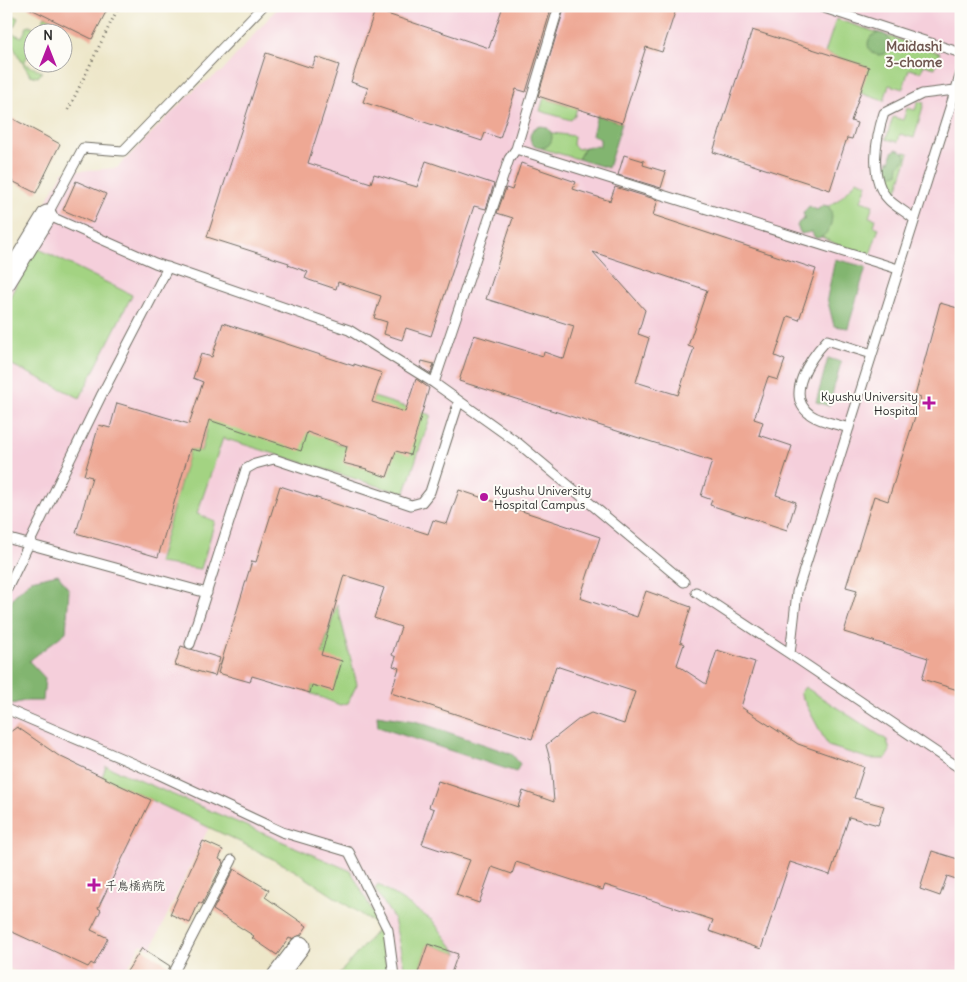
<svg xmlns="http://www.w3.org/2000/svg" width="967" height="982" font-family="Delius,'Klee One',sans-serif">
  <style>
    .built { fill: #f5cfdb }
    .green { fill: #a3d382; stroke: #677f56 }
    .forest { fill: #82b570; stroke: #56704e }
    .building { fill: #eea894; fill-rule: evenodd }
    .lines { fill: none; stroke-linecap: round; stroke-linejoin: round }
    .service-casing { stroke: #6f6c62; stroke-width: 11 }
    .minor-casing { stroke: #6f6c62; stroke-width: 21 }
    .path { stroke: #6f6c62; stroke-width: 3; stroke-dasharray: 1 4; stroke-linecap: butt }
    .service { stroke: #fff; stroke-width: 9 }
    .minor { stroke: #fff; stroke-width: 19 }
    .poi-dot { fill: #b5179e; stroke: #fdfcf7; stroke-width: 2 }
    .labels { text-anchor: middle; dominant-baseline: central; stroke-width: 4; stroke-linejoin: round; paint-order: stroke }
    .poi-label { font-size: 12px; fill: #2b2b2b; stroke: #fdfcf7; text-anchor: start }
    .neighbourhood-label { font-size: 14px; font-weight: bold; fill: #6f5750; stroke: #fdfcf7 }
  </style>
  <rect width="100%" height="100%" fill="#fdfcf7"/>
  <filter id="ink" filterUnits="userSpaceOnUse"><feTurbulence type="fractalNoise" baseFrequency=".02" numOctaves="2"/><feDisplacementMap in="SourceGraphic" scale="10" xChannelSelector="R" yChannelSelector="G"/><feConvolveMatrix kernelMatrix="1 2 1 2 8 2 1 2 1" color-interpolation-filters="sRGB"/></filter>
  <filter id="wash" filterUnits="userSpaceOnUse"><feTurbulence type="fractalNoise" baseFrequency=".0096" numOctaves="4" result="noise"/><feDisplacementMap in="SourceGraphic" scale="20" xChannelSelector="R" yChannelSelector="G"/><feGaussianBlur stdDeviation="1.12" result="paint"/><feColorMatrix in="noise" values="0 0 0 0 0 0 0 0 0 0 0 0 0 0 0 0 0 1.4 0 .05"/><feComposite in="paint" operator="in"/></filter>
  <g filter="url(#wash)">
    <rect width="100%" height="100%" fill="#ede6c8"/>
    <!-- built -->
    <path class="built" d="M279,6H961V976H341L339,974L380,927L294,870L209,827L151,949L141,944L123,976H24L6,967V275L63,172L117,168L195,89L222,71Z"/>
    <!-- green -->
    <path class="green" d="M9,13L18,18L11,33L22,37L28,25L38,30L45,16L64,25L61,32L43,26L39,32H32V47L24,63L42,72L38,77L30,75C21,60 0,30 9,13Z
      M836,19L940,53L935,68L924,65L921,72L909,69L903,89L889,85L884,101L860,93L868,67L825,53Z
      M565,24L547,99L568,106L578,104L575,115L571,120L540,111Z
      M918,101L924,103L914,138L900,134L898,142L886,139L893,117L903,120L907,108L915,110Z
      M532,130L574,136L573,145L578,149L585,147L578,159L543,149L535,144Z
      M900,151L909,153L896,194L890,192L893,181L884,178L889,160L897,162Z
      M857,180L867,184L861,201L873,205L869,217L876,219L874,226L879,228L870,255L836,244L799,226L807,212C833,208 840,200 857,180Z
      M35,247L132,295L80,398L6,362V305Z
      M214,386L337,431L334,442L348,447L374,397L431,415L405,492L388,489L223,438L197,514L215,521L201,569L158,563L190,449L201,451L207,430L200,427Z
      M337,604L357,684L348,703L340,705L310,693Z
      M805,687L887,740L890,751L885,759H870L828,746L800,693Z
      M106,766L351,871L381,927L388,976H341L339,974L380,927L294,870L242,843L102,777Z
      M378,884L433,921L458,954L428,944L417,976H406L394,919L375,889Z"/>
    <!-- forest -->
    <path class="forest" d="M868 44a11 11 0 1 1 22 0a11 11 0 1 1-22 0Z
      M597,115L622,123L608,168L578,159L585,147L600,146V139L592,135Z
      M530 137a11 11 0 1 1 22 0a11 11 0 1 1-22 0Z
      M897,149L905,153L906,158L899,165L898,174L888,176L884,167L891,160L892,152Z
      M823,205L828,206C837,215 829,240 815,238L811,232L801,234L797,226L799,222L805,219L803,213L809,206L817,210Z
      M835,259L866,267L848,328L834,326L827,298Z
      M828,358L841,362L829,406L816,402Z
      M58,574L69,590L66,632L29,661L45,678L43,701H24L12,704L6,701V611L14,596L31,580Z
      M377,715L415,721L512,754L520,764L516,772L378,727Z"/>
    <g id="blocks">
      <!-- building -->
      <path class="building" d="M25,6H109L92,39Z
        M503,6H552L526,92L516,89L500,138L485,133L482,141L363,102L368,88L351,82L375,10L489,48Z
        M565,6H677L662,52L646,47L622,123L538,96Z
        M752,30L869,67L851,121L857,123L852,139L847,138L830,190L713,152Z
        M266,53L312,68L316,57L339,65L308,163L371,183L374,174L417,187L426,161L494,184L486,209L474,206L431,336L406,328L402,340L384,334L387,322L374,318L381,296L338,282L336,289L309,280L305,278L308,272L288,265L289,263L207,237Z
        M6,115L60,144L36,193L6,178Z
        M624,155L644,161L643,165L666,172L661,188L618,175Z
        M521,163L576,182L573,189L610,201L615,187L658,200L653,215L816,269L799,320L788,316L775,356L785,360L778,380L768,377L754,419L763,422L759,435L792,446L776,495L796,502L787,530L710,505L712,500L701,496L712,461L459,381L474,335L543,356L544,352L564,359L574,326L486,299L513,218L497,213L506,188L512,190ZM593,252L707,290L688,346L694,348L678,395L636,382L649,338L638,334L645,310Z
        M76,181L106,194L93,223L63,210Z
        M940,303L961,309V691L922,679L928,658L844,632L857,590L846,587L874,496L888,501L921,398L915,396Z
        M223,323L354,366V364L382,373L372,402L405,412L416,379L429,388L410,455L396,451L387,477L366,470L367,469L343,463L347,446L307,432L301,451L209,420L200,451L190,449L158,557L76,533L92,477L84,475L99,425L110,428L117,403L189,424L203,382L193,378L201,354L212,357Z
        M422,361L434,364L431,374L420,367Z
        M280,486L428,534L433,520L447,524L459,490L600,537L580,598L637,617L646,591L691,607L680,642L684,644L677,665L706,684L717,650L755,662L741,707L798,744L864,767L854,798L884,806L878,825L849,817L830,875L790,862L761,949L709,931L713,920L605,885L603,890L516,862L512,874L492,867L479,903L456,895L470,860L422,844L434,809L429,807L438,781L518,807L523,791L554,802L551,763L546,745L579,719L591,713L624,724L635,692L556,666L532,739L391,693L399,668L393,666L396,657L392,655L401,627L374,618L384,588L344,575L321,655L342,661L333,691L312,685L310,693L252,676L250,682L218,673L252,561L256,562Z
        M181,646L220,658L215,676L175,665Z
        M17,727L59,756L151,800L98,908L101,910L91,930L108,938L94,965L91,963L88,967L6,929V735Z
        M203,841L223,850L219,859L224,862L202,904L199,902L190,923L170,914Z
        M932,851L961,860L956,879L947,876L940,896L920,889Z
        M234,869L269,890L265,897L307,926L301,935L291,939L289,938L277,955L252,938L254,936L213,910Z
        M428,944L458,954L450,976H417Z
        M142,948L170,966L166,975L124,976Z"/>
    </g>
  </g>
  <g filter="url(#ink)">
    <use href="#blocks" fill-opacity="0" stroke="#6f6c62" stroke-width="1"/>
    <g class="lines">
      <!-- service casing -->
      <g class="service-casing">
        <path id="service" d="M263,6L123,151L83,148L47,215L155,263L349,330L434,383
          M559,6L516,149L898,269
          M818,6L961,53
          M961,73L797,592L790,654L961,769
          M516,149L509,159L434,383L518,443L684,582
          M914,219C906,212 896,207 889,200C868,180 876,137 884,113L922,94L955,90
          M849,428C838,424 821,422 811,415C783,396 811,357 827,340L872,354
          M6,538L207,593
          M6,591L102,394L168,267
          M696,592L790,654
          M190,644L246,469L255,464L274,459L411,505L422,502L430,492L459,401
          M6,709L158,774L282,832L349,852L388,930L394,976
          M172,976L232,860"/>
      </g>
      <!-- minor casing -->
      <g class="minor-casing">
        <path id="minor" d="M6,282L47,215
          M277,976L300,946"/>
      </g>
      <!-- path -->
      <path class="path" d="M68,110L119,6"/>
      <!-- service -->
      <use href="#service" class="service"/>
      <!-- minor -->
      <use href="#minor" class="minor"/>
    </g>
  </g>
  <!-- markers -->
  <g class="poi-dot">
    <path d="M926.5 395.5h5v5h5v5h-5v5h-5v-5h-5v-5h5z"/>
    <circle cx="484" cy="497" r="5"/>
    <path d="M91.5 877.5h5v5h5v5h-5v5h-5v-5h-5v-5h5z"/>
  </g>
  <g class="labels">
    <!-- poi labels -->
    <g class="poi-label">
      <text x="918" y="396" text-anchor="end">Kyushu University<tspan x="918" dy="14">Hospital</tspan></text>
      <text x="494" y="490">Kyushu University<tspan x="494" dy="14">Hospital Campus</tspan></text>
      <text x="105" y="885">千鳥橋病院</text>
    </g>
    <!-- neighbourhood labels -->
    <g class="neighbourhood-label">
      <text x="914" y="46">Maidashi<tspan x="914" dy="16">3-chome</tspan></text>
    </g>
  </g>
  <!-- margin -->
  <rect width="967" height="982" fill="none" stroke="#fdfcf7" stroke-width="25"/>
  <!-- north arrow -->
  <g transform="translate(48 48)"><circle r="24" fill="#fdfcf7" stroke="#a9a8a5"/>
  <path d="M0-4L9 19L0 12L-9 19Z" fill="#b5179e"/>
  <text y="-8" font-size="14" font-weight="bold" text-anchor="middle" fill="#2b2b2b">N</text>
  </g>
</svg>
